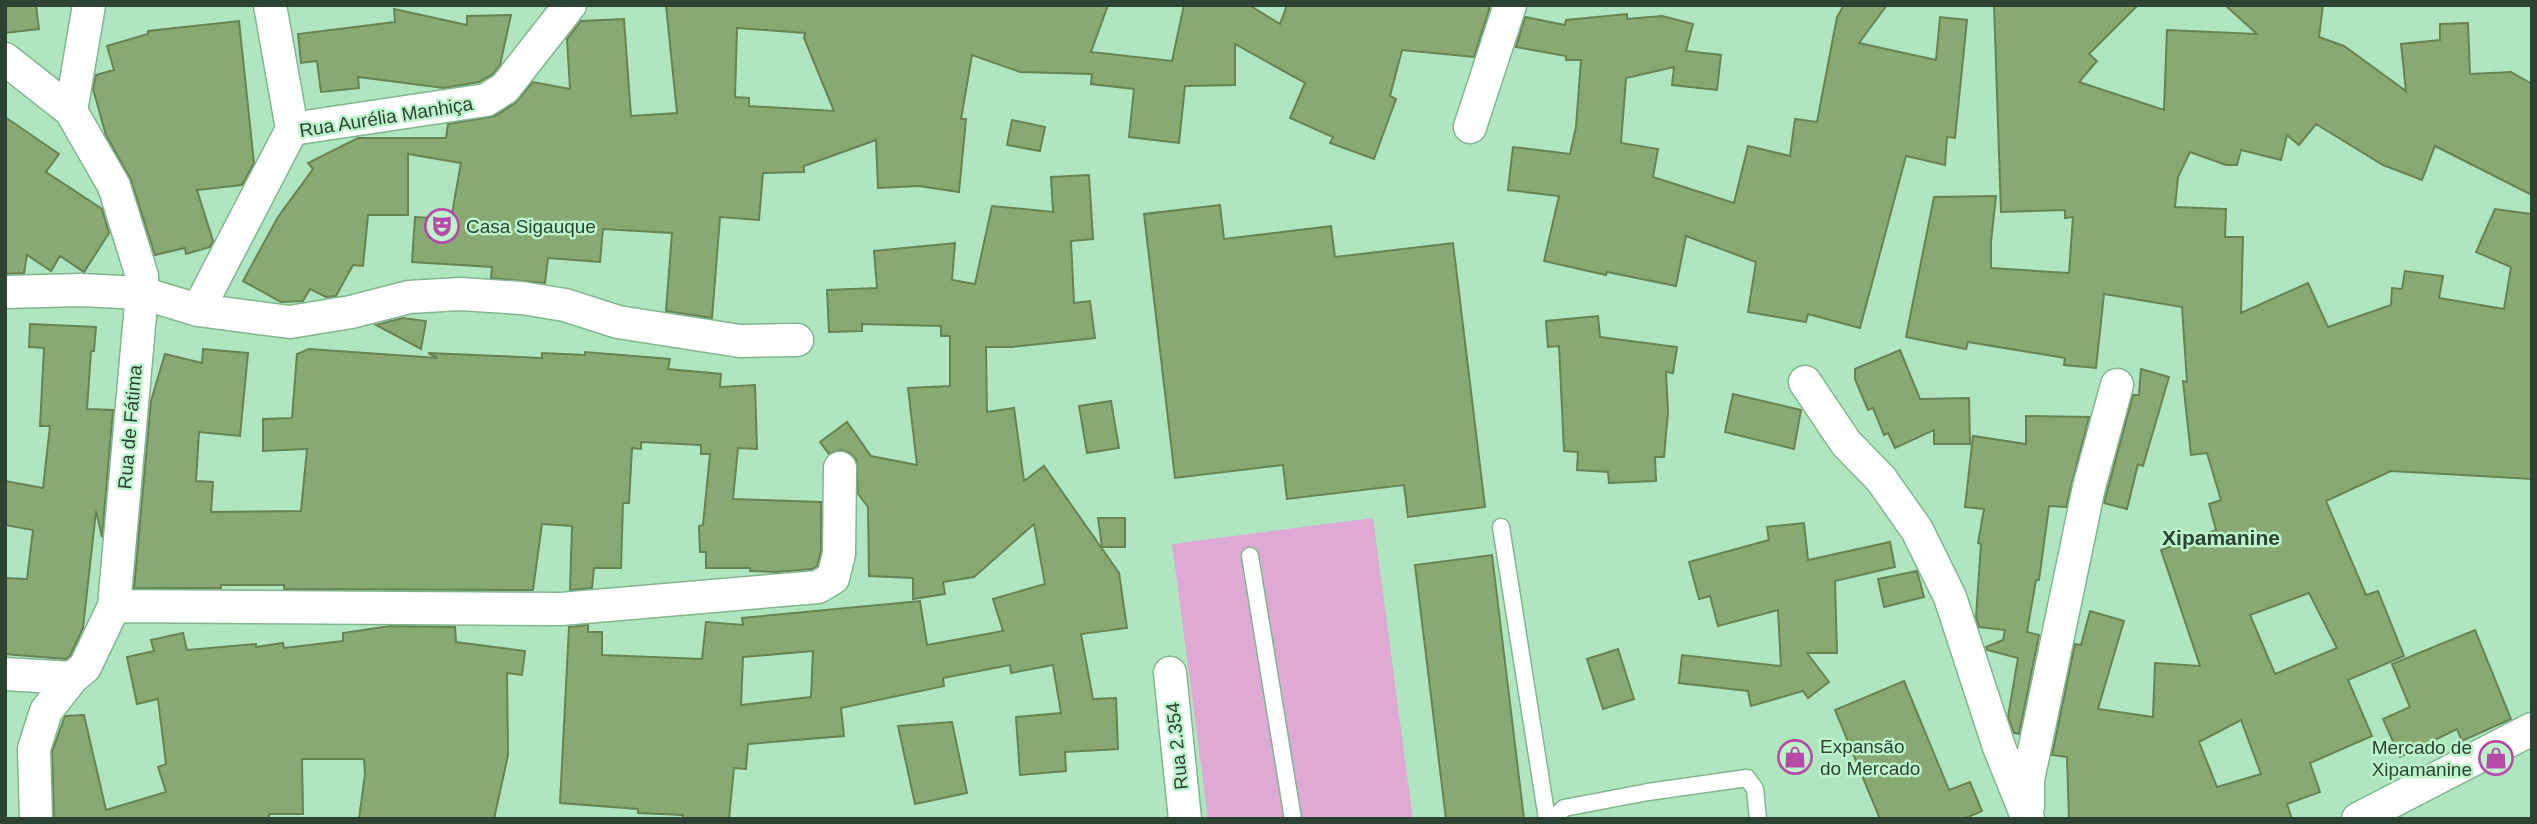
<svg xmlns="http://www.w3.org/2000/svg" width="2537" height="824" font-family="Helvetica,sans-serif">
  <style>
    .green { fill: #dea9d4 }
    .building { fill: #89a972; stroke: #678353; stroke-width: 2; fill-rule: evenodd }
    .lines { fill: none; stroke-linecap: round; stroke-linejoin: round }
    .service-casing { stroke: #81b590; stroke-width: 19 }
    .minor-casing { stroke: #81b590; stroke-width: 35 }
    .service { stroke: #fff; stroke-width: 16 }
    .minor { stroke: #fff; stroke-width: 32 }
    .labels { text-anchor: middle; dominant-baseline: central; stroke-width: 5; stroke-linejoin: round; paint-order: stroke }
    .street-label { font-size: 19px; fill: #2c4233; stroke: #bdf4cc }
    .poi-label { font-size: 19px; fill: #2c4233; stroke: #bdf4cc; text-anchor: start }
    .neighbourhood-label { font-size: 21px; font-weight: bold; fill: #2c4233; stroke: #bdf4cc }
  </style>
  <rect width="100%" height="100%" fill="#b0e6bf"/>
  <!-- green -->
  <path class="green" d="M1373,518L1413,819H1208L1172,544Z"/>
  <!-- building -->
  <path class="building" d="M5,5H36L39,29L5,33Z
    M666,5H1108L1091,52L1172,61L1184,5H1249L1280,24L1287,5H1489V10L1474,57L1402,50L1390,96L1396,99L1374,159L1330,143L1333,137L1290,118L1305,83L1235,44V85L1185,86L1179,143L1129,137L1134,89L1091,84L1092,74L1020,72L972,55L961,119H966L959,192L919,186L878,188L876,140L804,166V172L763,173L759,220L720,217L712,318L666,311L672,233L603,229L600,262L548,258L545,283L491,278L492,267L412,262L415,217L451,219L461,163L408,154V215H368L363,266L353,265L336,296L326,297L310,289L303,301L281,302L243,281L278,217L313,169L308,163L358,138H446L448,124L495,116L515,103L533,82L570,89L567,39L581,21L624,19L631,116L677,113ZM737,28L805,33L804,38L834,111L749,106V98L735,97Z
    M1844,5H1887L1859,43L1936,60L1940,17L1967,20L1955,138L1947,137L1945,165L1906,156L1860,328L1808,314L1806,322L1748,312L1756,262L1686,236L1676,286L1607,272L1606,275L1544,261L1559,196L1508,190L1513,147L1570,154L1576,127L1581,60H1566V56L1516,47L1525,17L1565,25L1566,20L1627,14V19L1662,16L1693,24L1686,51L1721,55L1717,90L1672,85L1674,67L1626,78L1621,143L1658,149L1653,177L1734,203L1748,146L1790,156L1795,119L1817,122L1837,17Z
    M1994,5H2138L2089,54L2097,61L2079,82L2164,110L2167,30L2257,34L2225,5H2323L2319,37L2344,46L2406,91L2401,44L2440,40V24L2468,23L2470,74L2511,72L2532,84V195L2435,146L2422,180L2383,165L2316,124L2299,145L2287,135L2281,160L2241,150L2237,165H2226L2190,152L2178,177L2175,207L2226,209L2225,237H2243L2241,313L2308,283L2328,327L2391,305L2392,288L2402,289L2405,271L2443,276L2439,298L2504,309L2511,267L2476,252L2495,209L2532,214V479L2391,471L2326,501L2366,595L2378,591L2404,656L2348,680L2372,736L2310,763L2320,792L2287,804L2292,819H2069L2067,757L2052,755L2075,644L2081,645L2090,611L2124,621L2098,709L2153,717L2155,663L2200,666L2161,550L2216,530L2209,504L2221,500L2207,453L2191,455L2183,381L2187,382L2182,307L2104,294L2096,368L2064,365L2065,358L1968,342L1966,349L1906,337L1934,197L1996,196L1991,242V268L2069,273L2073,217L2065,218V210L2001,212ZM2309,593L2337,648L2275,674L2250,615ZM2241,720L2261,774L2217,787L2199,742Z
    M394,9L467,25V16L511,15L500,65L493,74L479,82L444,88L358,77L359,88L321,92L317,61L301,63L298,34L395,22Z
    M239,21L254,163L242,185L197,190L213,241L210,247L186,254L185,248L155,255L131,180L106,135L93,89L96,75L114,70L107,46L148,34V31Z
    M5,117L59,154L46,172L102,209L109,233L84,272L60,256L51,271L27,255L24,273L5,274Z
    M1012,120L1045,127L1040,151L1007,145Z
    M1089,175L1093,239L1071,241L1074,303L1090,301L1095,338L1012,347H986L987,412L1014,408L1024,481L1044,466L1119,573L1127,628L1081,634L1093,699L1116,698L1118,749L1065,752L1066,771L1020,775L1016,717L1061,713L1053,665L1011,673L1010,665L943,678L944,686L841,708L844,736L748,744L746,769L734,768L729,819H682L683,815L638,813V809L560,803L569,627L588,625V632H602V655L702,659L706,622L743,625L742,618L920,601L927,645L1003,631L993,599L1045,584L1034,524L974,577L943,582L945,594L913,599V578L869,576L868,507L858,494L856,460L850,453L841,450L829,454L820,442L847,422L871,456L917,465L908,388L950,386V336H941V326L862,324V331L829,332L827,290L877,288L874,251L955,243L952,280L975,284L992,206L1053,212L1051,177ZM813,651L811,697L741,705L743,657Z
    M1220,205L1224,239L1331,226L1335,257L1453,243L1485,507L1408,517L1404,485L1287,499L1283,465L1175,478L1144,214Z
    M1598,316L1600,337L1677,347L1673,373L1666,372L1668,412L1664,457H1655L1656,481L1609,483L1608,472L1577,470L1578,452L1564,451L1559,346L1548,347L1546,321Z
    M403,318L426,321L421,349L376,325Z
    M30,324L96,327L94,351H91L87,409L113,410L102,537L96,511L83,628L70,656L66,659L5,654V578L27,579L33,530L5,525V481L43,488L50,426H40L44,348L29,347Z
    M203,349L248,353L240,436L199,432L196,481L213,482L211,512L301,511L307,449L263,451V419L292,418L297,354L309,349L438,358L428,353L542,358V353L585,355V352L670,359L668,369L721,374L720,387L755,385L757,449L738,448L733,499L821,502V552L817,566L812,569L776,572L750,571V568H706V552H700L699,526L703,525L710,454H701V445L641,442V449L632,448L629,503H623L621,568H594L592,588L570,590L572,526L542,524L533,590L284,589V585H221V588H134L151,401L165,354L202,363Z
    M1900,350L1920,399L1969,398L1970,444H1934V430L1895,448L1888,433L1884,435L1873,408L1868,410L1855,379V369Z
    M2141,369L2169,377L2143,466L2138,464L2127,509L2104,503L2133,395H2139Z
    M1733,394L1801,410L1794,449L1725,432Z
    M1111,401L1119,448L1087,453L1079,406Z
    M2026,416L2089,417L2066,507L2049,506L2039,580H2036L2027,632L2039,635L2019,734L2014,733L2008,717L2018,658L1987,650L1986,647L2003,640L2005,630L1979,627L1976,617L1981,544L1978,543L1984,509L1965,507L1973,436L2026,444Z
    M1098,518H1125V547H1102Z
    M1804,523L1808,560L1890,542L1895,567L1835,581L1837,653H1807L1829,682L1808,698L1803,691L1751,706L1748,691L1679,683L1682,655L1781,666L1778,610L1718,626L1710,596L1699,599L1689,562L1769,540L1767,527Z
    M1492,555L1524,819H1446L1415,565Z
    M1917,571L1924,597L1884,607L1878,579Z
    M390,626L455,627L456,642L525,651L522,675L507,673L508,755L494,819H359L365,774L364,759H302L303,814H269V819H54L52,752L65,716L84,715L106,810L166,792L158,767L166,764L158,699L137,704L127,657L154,651L151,640L183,633L187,650L256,644V647L283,643L284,648L343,641V633Z
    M2475,630L2511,719L2462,741L2457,729L2400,757L2383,719L2410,707L2392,664Z
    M1618,649L1634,699L1603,709L1587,659Z
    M1904,681L1949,790L1970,782L1982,811L1964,819H1880L1835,710Z
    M952,722L967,793L915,804L898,726Z"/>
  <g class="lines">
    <!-- service casing -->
    <g class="service-casing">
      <path id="service" d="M1501,527L1547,819
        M1250,556L1293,819
        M1553,819L1564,808L1648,792L1747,778L1755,789L1758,819"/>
    </g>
    <!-- minor casing -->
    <g class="minor-casing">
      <path id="minor" d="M270,5L292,129
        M5,59L71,111L114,186L142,276V293L114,606L85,667L72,678L46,711L34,749L36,819
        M71,111L89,5
        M1470,127L1510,5
        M292,129L486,100L505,88L570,5
        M5,292L81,290L142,293L198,310L290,322L351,312L409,297L460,294L522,298L565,305L618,322L740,341L797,340
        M198,310L292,129
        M1805,382L1846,443L1881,479L1917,530L1950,597L1999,747L2028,819
        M114,606L561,609L818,587L833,578L839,554L840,468
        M1170,673L1185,819
        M5,674L72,678
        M2028,807V780L2089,487L2117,385
        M2358,819L2532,729"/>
    </g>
    <!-- service -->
    <use href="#service" class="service"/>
    <!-- minor -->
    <use href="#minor" class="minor"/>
  </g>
  <!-- icons -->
  <defs>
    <g id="theatre-ring" transform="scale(1.75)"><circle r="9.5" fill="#bdf4cc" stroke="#b74aa9" stroke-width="1.5"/><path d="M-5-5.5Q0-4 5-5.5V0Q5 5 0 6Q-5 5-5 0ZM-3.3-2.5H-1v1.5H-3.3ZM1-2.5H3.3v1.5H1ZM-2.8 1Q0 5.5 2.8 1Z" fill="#b74aa9"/></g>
    <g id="shop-ring" transform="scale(1.75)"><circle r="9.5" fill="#bdf4cc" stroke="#b74aa9" stroke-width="1.5"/><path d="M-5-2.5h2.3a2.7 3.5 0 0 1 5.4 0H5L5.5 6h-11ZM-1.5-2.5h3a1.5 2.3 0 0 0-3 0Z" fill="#b74aa9"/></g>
  </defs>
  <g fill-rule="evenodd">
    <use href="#theatre-ring" x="442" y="226"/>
    <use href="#shop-ring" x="1795" y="757"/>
    <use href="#shop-ring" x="2496" y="758"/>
  </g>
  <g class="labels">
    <!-- street labels -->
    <g class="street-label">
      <text transform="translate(386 117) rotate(-9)">Rua Aurélia Manhiça</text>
      <text transform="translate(130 427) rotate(-85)">Rua de Fátima</text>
      <text transform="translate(1177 746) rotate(-96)">Rua 2.354</text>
    </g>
    <!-- poi labels -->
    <g class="poi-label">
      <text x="466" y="226">Casa Sigauque</text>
      <text x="1820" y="746">Expansão<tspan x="1820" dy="22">do Mercado</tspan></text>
      <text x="2472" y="747" text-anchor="end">Mercado de<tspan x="2472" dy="22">Xipamanine</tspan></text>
    </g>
    <!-- neighbourhood labels -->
    <g class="neighbourhood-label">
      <text x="2221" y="537">Xipamanine</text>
    </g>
  </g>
  <!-- border -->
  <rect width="2537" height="824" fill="none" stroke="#2c4233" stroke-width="14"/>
</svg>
